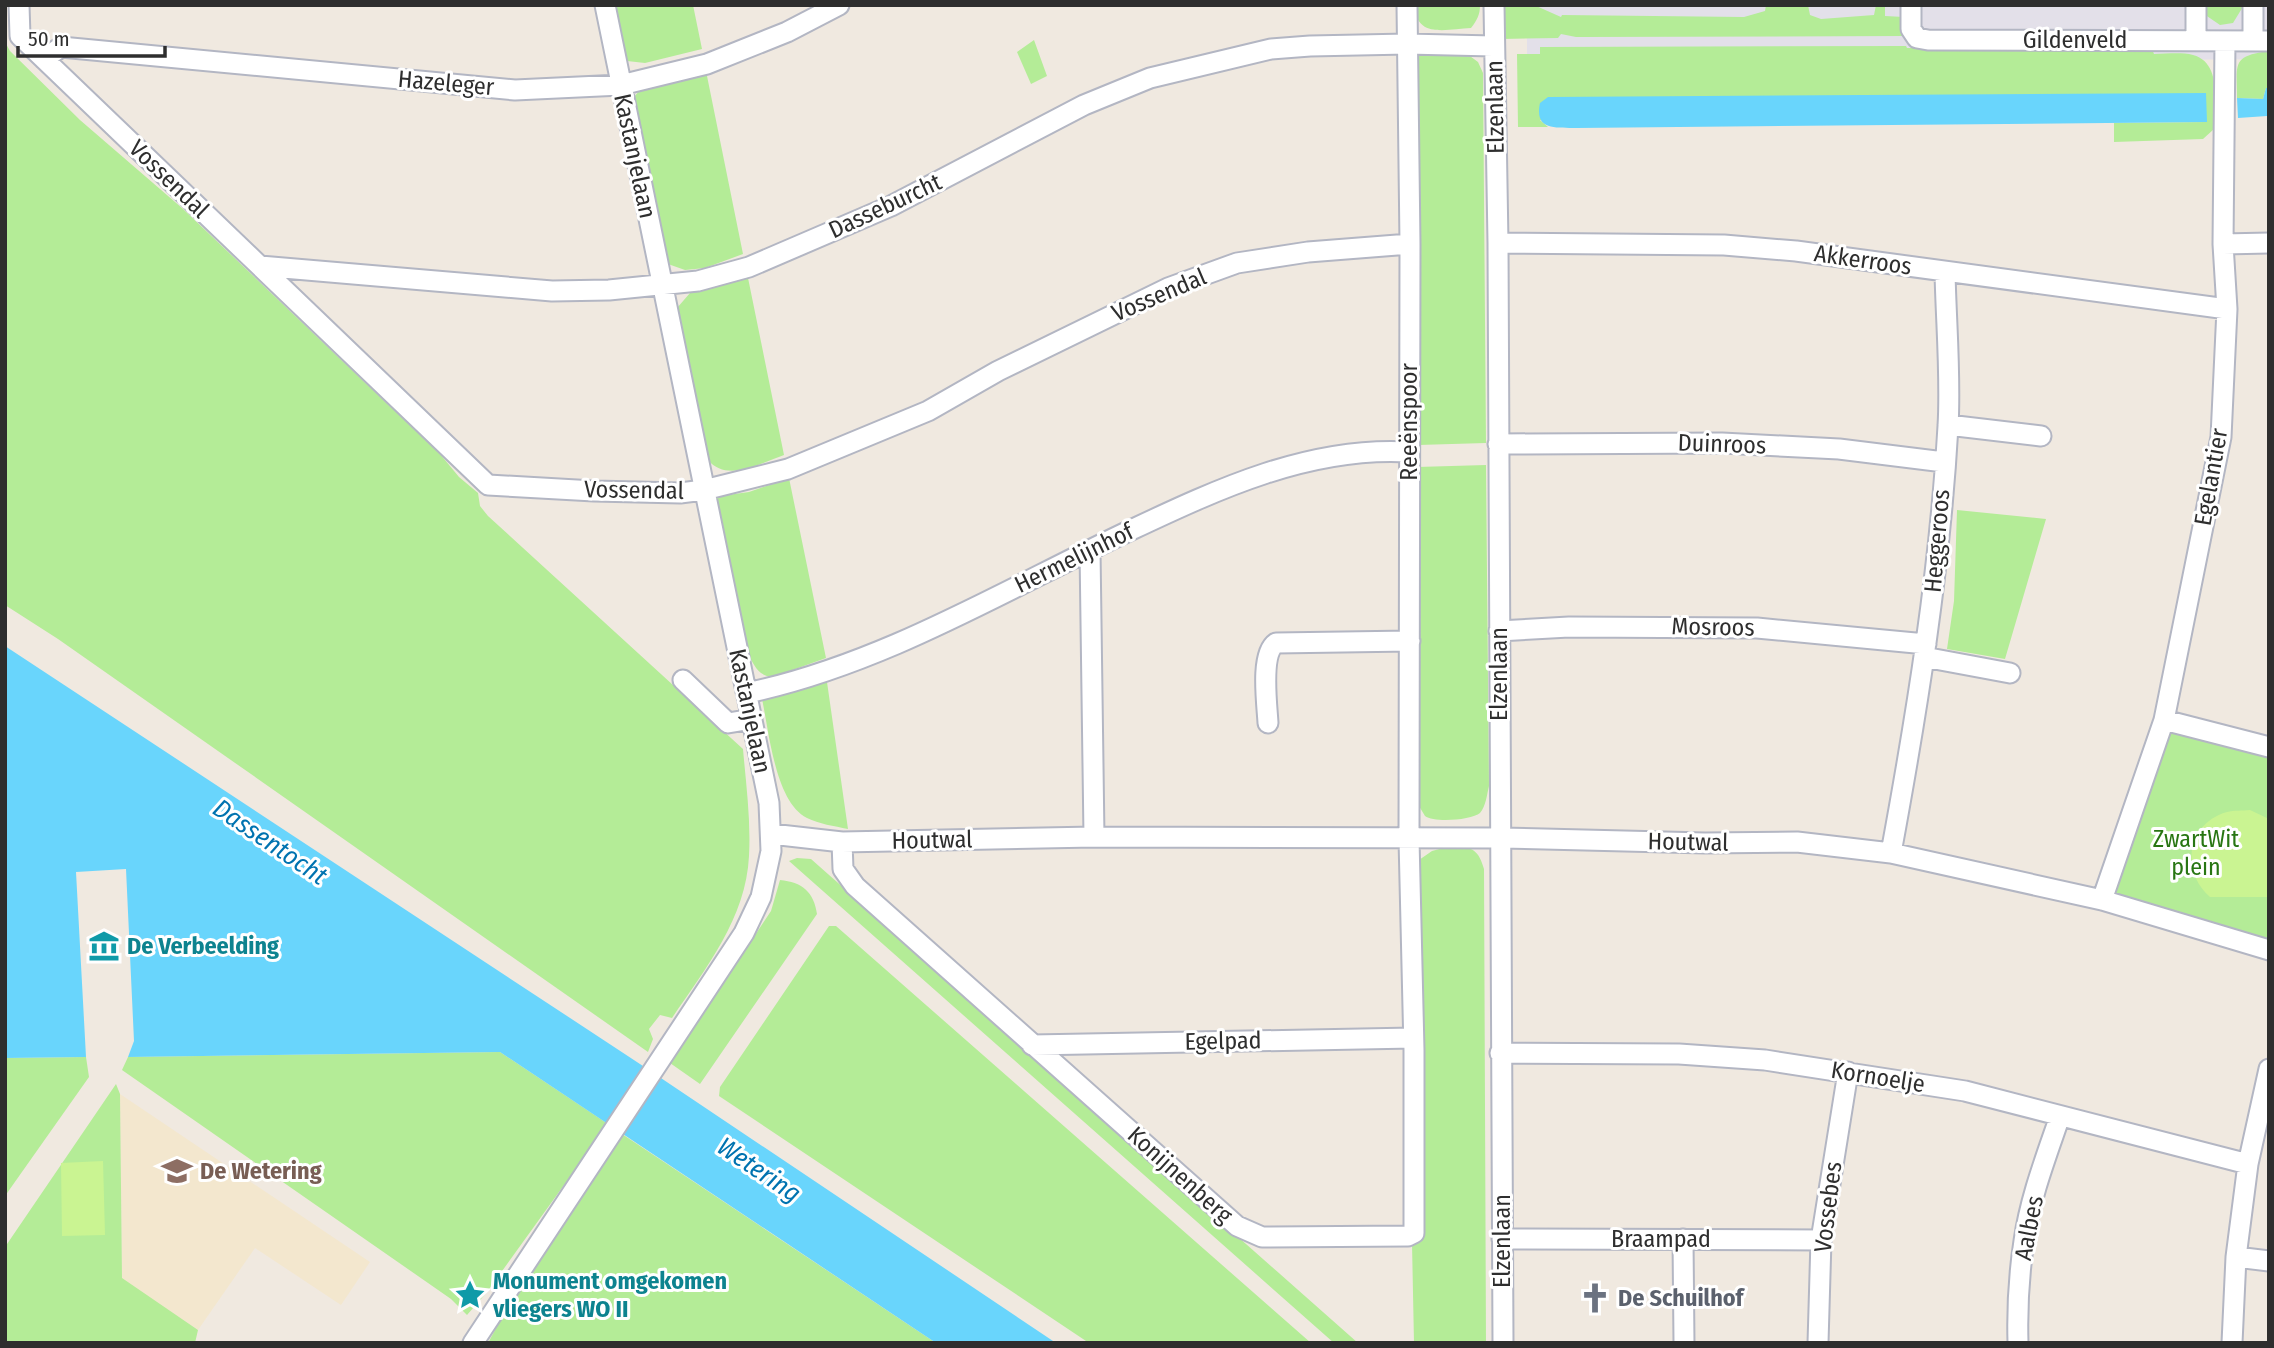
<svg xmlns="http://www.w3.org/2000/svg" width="2274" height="1348" font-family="'Fira Sans Condensed',sans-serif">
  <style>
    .industrial { fill: #e3e0e9 }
    .education { fill: #f3e7ce }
    .green { fill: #b4ec97 }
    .pitch { fill: #caf492 }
    .water { fill: #69d5fc }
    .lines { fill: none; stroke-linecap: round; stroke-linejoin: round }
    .street-casing { stroke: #b3b6c3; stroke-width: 23 }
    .street { stroke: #fff; stroke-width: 19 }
    .labels { text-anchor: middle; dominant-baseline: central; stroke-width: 6; stroke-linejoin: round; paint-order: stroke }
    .street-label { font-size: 24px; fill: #2e2e2e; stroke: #fff }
    .park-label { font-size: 24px; fill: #287613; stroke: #fff }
    .culture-label { font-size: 24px; font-weight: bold; fill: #0d838f; stroke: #fff; text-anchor: start }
    .education-label { font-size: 24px; font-weight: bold; fill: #785e54; stroke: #fff; text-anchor: start }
    .worship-label { font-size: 24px; font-weight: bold; fill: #5b616d; stroke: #fff; text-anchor: start }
    .water-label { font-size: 26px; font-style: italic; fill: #0073b0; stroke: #fff }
  </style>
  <rect width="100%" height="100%" fill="#f0e9e0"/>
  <!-- industrial -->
  <path class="industrial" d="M1527,5H2269V59L1527,65Z"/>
  <!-- education -->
  <path class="education" d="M120,1094L370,1262L341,1305L255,1248L198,1330L122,1279Z"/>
  <!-- green -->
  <path class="green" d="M615,5H693L702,49L645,63L627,61Z
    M1415,5H1480C1480,15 1477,20 1471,28C1447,29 1415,39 1415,5Z
    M1501,5H1534L1561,17L1562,15L1744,17L1765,11L1766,5H1808L1810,15L1821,19L1874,15L1876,5H1885V16L1904,17L1906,36L1576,37L1561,34L1558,38L1501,39Z
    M2201,5H2244L2233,23L2220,25L2201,12Z
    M1034,40L1047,76L1031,84L1017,52Z
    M5,42L10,51L80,120L182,208L440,454L459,477L478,493L480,506L488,516L743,749C746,784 751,820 749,856C746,918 706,968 672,1018L660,1015L649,1029L653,1039L648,1052L58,639L5,605Z
    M1906,46L1907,48L2152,49L2154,54C2166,54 2181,52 2193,55C2223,63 2214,106 2214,129L2203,139L2114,142V123L2207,122L1540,120L1548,127H1518L1517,54H1540V47Z
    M1463,51L1478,62L1483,73L1486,443L1418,445L1416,61L1419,56L1429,53Z
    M2269,51V88H2266L2263,99L2237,98C2237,64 2231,56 2269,51Z
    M706,71L743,254L705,268L685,270L668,264L634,97L640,90Z
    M747,273L784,455C761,463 727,483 708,460L677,308L690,293Z
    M1486,465L1489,786C1487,794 1486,806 1480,813C1472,820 1434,823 1425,816C1423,813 1421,809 1419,806L1417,467Z
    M789,478L826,658L773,677C757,676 754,664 747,652L716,499L720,496L749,492Z
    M1957,510L2046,519L2005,659L1947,649L1954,601Z
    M827,682L848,829C834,826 819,824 807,818C775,802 769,731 762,699Z
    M2164,720L2269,747V950L2102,900Z
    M1454,845C1473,847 1479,851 1484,869L1486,1343H1414L1412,1243L1419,1242V860L1432,851Z
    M797,858L811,859L1358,1343H1334L789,861Z
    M780,880C802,882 814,892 817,914L700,1084L670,1063L771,911Z
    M829,926H836L1311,1343H1089L719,1096L720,1087Z
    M500,1052L608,1124L487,1292L467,1315L451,1299L122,1070L128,1057Z
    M86,1057L89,1077L5,1196V1058Z
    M116,1084L120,1094L122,1278L198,1330L195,1343H5V1247Z
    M622,1134L936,1343H488L514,1295Z"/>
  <!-- pitch -->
  <path class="pitch" d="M2250,810L2269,819V897H2210C2180,871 2187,823 2227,812C2234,810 2242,811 2250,810Z
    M103,1161L105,1235L62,1236L61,1163Z"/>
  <!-- water -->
  <path class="water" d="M2266,88H2269V122L2267,116L2238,118L2237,98L2263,99Z
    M2206,93L2207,122L1576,128C1556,127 1534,131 1540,103L1548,97Z
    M5,646L643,1066L1056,1343H936L500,1052L128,1057L134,1041L126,869L76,872L86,1057L5,1058Z"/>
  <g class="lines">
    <!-- street casing -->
    <g class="street-casing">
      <path id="street" d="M19,5L20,36L488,485L594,491L680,493L704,490L788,469L928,411L998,371L1168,288L1237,263L1308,252L1410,244
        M1494,5L1498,243L1503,1343
        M1911,5V29L1917,38L1928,40L2269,41
        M2196,5V39
        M2253,5V41
        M44,59L61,47L515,90L621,85L707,64L787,32L839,5
        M1498,243L1724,245L1796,251L2227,309
        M2223,244L2269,243
        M260,266L552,291L609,290L698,281L749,267L891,206L1084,105L1150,78L1271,49L1310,46L1407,44L1493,46
        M1948,425L2041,436
        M1498,444L1722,443L1839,449L1944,462
        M1090,550L1094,837
        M1499,631L1569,627L1757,628L1926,644
        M1924,657L2010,673
        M683,680L728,723L752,719
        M747,693C884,664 1006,589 1131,530C1218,489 1310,446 1409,452
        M2164,720L2269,747
        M1268,723C1267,704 1260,654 1276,643L1410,641
        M771,834L842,842L1094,837L1501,838L1705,843L1797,842L1891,853L2102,900L2269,950
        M842,842L843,869L855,886L1237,1226L1262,1237L1408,1236L1414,1233V1050L1409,839L1410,244L1407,5
        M1891,853C1917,712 1940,570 1948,426C1951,377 1946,322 1945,272
        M2102,900L2164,720L2221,437L2227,309L2223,244L2225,41
        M1032,1045L1413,1038
        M1500,1053L1679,1054L1765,1060L1965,1091L2248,1164
        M1502,1239L1821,1240
        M1683,1239L1684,1343
        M2236,1257L2269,1261
        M473,1343L744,933L761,897L771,851L769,803L605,5
        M1818,1343L1821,1240L1848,1072
        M2018,1343C2017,1309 2019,1274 2024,1241C2030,1198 2046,1157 2060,1116
        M2232,1343L2236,1257L2248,1164L2269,1069"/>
    </g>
    <!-- street -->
    <use href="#street" class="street"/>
  </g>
  <!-- icons -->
  <defs>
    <g id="museum-bare" transform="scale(2.415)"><path d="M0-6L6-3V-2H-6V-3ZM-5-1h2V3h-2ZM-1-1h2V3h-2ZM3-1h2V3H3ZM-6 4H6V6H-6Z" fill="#0f9aa8" stroke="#fff" stroke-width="2.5" paint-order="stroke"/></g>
    <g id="school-bare" transform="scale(2.415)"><path d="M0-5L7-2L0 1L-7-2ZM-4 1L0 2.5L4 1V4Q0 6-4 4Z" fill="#8d6e63" stroke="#fff" stroke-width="2.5" paint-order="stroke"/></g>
    <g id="sight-bare" transform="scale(2.415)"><path d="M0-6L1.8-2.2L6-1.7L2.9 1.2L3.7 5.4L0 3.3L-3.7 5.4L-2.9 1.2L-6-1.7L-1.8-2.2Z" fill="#0f9aa8" stroke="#fff" stroke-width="2.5" paint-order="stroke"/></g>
    <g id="church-bare" transform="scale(2.415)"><path d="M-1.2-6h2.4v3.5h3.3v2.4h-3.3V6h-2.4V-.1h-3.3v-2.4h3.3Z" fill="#6b7280" stroke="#fff" stroke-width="2.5" paint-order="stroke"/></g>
  </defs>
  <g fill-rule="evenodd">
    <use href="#museum-bare" x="104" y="946"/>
    <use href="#school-bare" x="177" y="1171"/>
    <use href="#sight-bare" x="470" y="1295"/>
    <use href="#church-bare" x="1595" y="1298"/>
  </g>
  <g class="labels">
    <!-- street labels -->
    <g class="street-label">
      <text x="2075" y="40">Gildenveld</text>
      <text transform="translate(446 83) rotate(5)">Hazeleger</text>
      <text transform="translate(1495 107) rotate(-91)">Elzenlaan</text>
      <text transform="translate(635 156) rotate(78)">Kastanjelaan</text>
      <text transform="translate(169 179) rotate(44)">Vossendal</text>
      <text transform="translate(885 206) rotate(-25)">Dasseburcht</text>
      <text transform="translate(1863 260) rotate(8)">Akkerroos</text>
      <text transform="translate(1159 295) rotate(-23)">Vossendal</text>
      <text transform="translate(1409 422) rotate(-90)">Reeënspoor</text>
      <text transform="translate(1722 444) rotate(2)">Duinroos</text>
      <text transform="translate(2211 477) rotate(-80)">Egelantier</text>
      <text transform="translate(634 490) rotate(1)">Vossendal</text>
      <text transform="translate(1937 541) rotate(-85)">Heggeroos</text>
      <text transform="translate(1074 558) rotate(-26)">Hermelijnhof</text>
      <text transform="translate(1713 627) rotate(1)">Mosroos</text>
      <text transform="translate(1499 674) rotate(-90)">Elzenlaan</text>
      <text transform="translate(750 711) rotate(78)">Kastanjelaan</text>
      <text transform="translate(932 840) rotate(-1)">Houtwal</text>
      <text transform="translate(1688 842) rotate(1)">Houtwal</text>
      <text transform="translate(1223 1041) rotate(-1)">Egelpad</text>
      <text transform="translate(1878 1077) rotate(9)">Kornoelje</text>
      <text transform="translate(1180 1175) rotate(42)">Konijnenberg</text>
      <text transform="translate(1828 1207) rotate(-83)">Vossebes</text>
      <text transform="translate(2029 1228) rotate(-79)">Aalbes</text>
      <text x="1661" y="1239">Braampad</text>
      <text transform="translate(1502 1241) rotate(-90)">Elzenlaan</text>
    </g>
    <!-- park labels -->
    <g class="park-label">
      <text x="2196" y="839">ZwartWit<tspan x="2196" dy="28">plein</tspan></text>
    </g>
    <!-- culture labels -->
    <g class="culture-label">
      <text x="127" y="946">De Verbeelding</text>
      <text x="493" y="1281">Monument omgekomen<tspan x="493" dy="28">vliegers WO II</tspan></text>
    </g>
    <!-- education labels -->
    <g class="education-label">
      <text x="200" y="1171">De Wetering</text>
    </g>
    <!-- worship labels -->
    <g class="worship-label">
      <text x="1618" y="1298">De Schuilhof</text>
    </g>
    <!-- water labels -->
    <g class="water-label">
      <text transform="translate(270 842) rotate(34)">Dassentocht</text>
      <text transform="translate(759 1170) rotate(34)">Wetering</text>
    </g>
  </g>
  <!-- border -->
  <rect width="2274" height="1348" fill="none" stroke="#2e2e2e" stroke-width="14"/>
  <!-- scale -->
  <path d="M18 46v10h147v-10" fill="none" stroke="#2e2e2e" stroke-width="3.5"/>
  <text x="28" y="46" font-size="21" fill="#2e2e2e" stroke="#ffffff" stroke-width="5" paint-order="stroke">50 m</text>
</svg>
